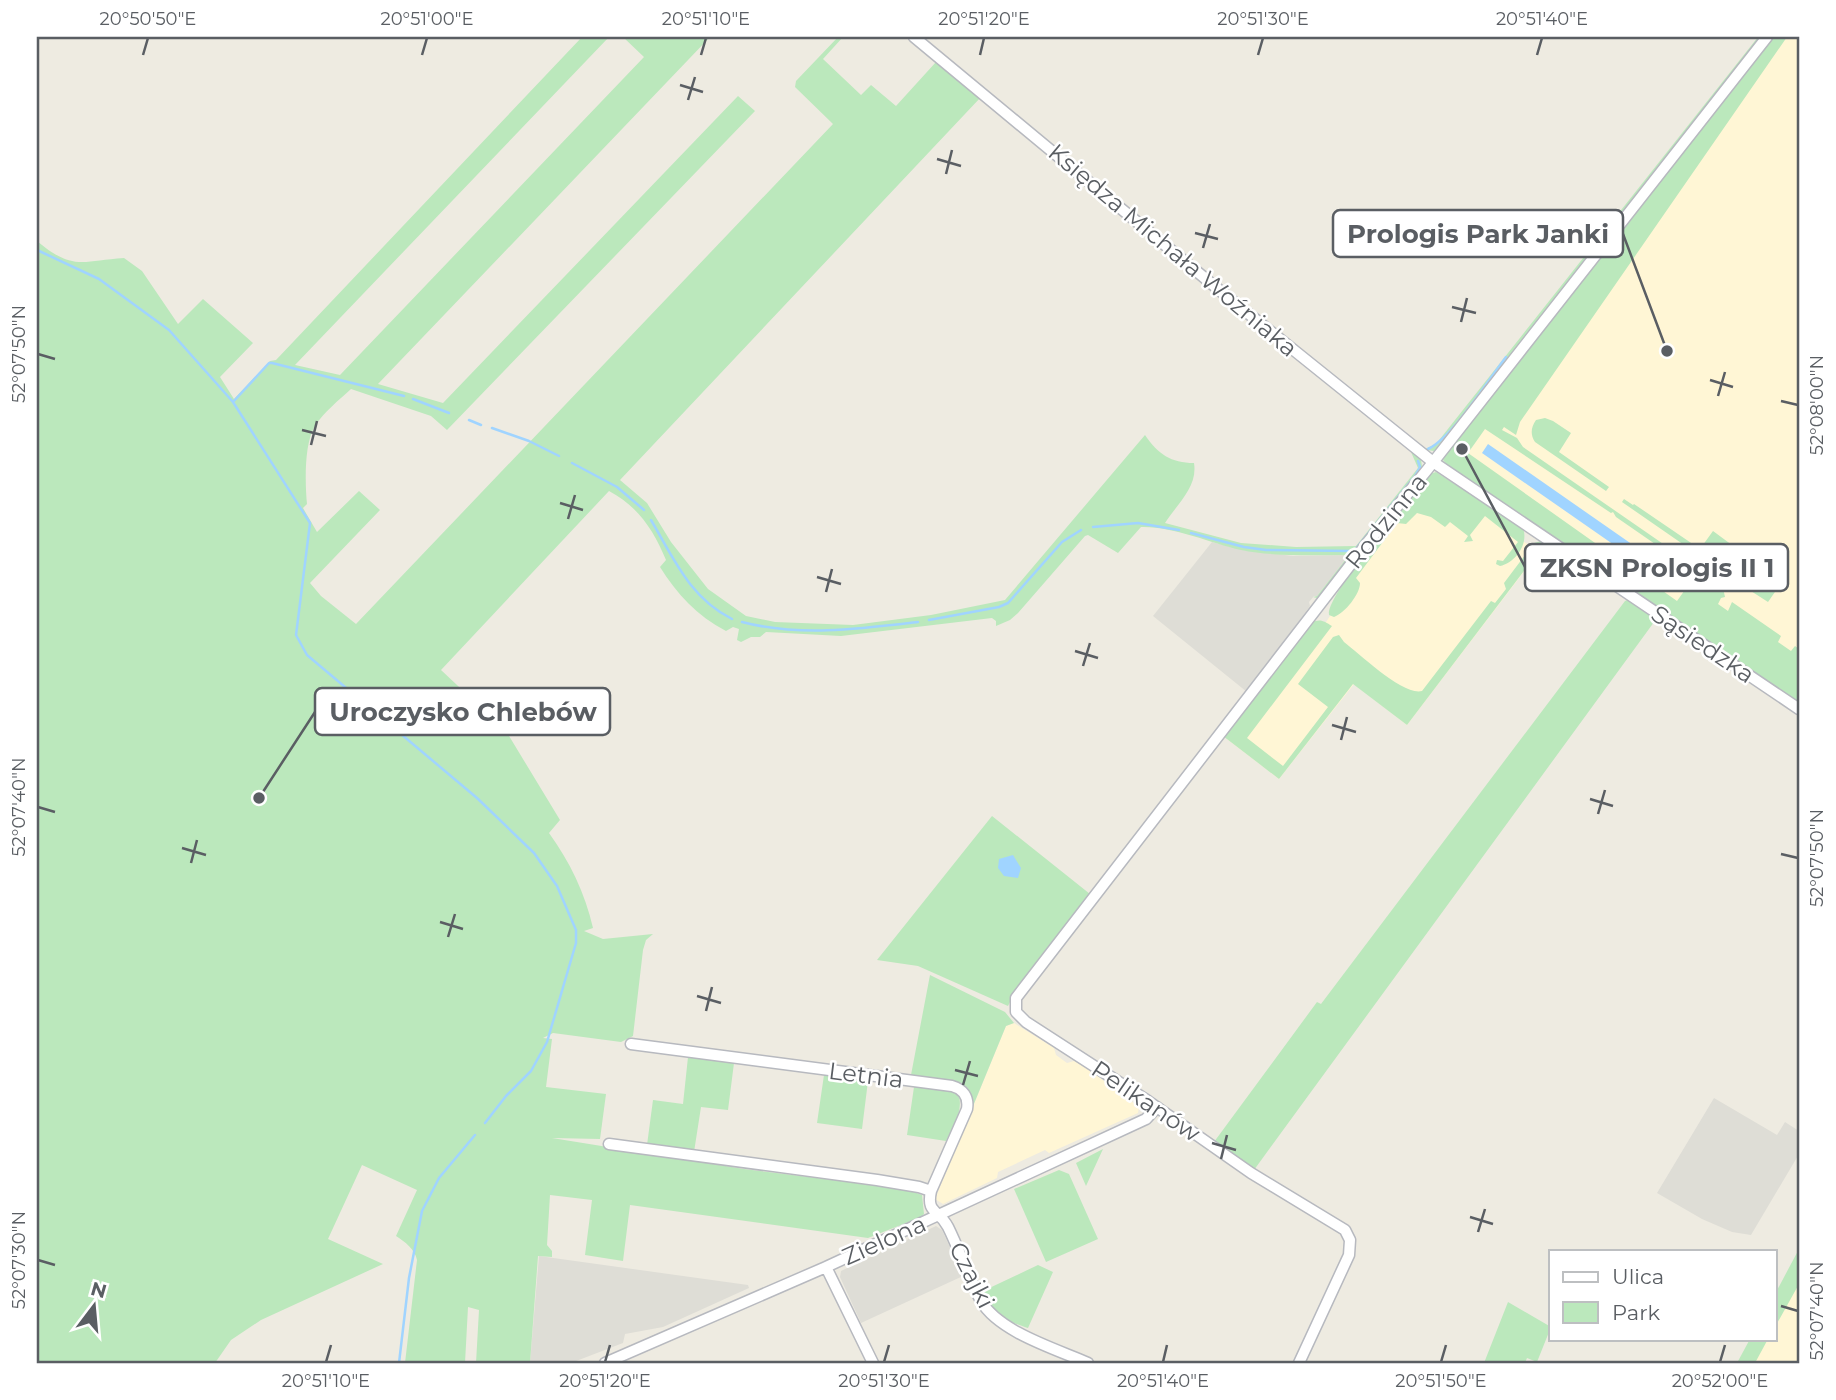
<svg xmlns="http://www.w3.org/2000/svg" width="1836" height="1400" font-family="Montserrat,sans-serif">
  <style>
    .commercial { fill: #fff6d5 }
    .industrial { fill: #deddd6 }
    .green { fill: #bbe8bc; fill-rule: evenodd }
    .water { fill: #a0d4ff }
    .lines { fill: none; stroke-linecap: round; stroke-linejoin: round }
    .stream { stroke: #a0d4ff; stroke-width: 2.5 }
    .minor-casing { stroke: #b7b9bf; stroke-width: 13 }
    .minor { stroke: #fff; stroke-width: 10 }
    .ticks { fill: none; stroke: #5a5e63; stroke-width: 2.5 }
    .labels { text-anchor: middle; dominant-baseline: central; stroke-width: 5; stroke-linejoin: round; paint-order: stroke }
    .street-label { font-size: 24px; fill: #5a5e63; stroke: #fff }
    .leader { fill: none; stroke: #5a5e63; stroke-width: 2.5 }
    .callout-dot { fill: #5a5e63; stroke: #fff; stroke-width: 2.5 }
    .callout { fill: #fff; stroke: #5a5e63; stroke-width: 2.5 }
    .callout-label { font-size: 26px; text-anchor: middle; font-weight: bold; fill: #5a5e63 }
    .neatline { fill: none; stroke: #5a5e63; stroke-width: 2.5 }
    .ticks-label { font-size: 18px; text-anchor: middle; fill: #5a5e63 }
  </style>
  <rect width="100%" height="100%" fill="#eeebe1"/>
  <!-- commercial -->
  <path class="commercial" d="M1780,37H1799V693L1463,452L1469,444L1465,440Z
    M1433,479L1539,552L1407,725L1354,684L1279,779L1227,739L1317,624L1326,622L1364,566Z
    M1014,1023L1054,1048L1056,1055L1067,1063L1074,1061L1085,1067L1139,1107L1138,1113L1049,1153L1045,1150L998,1172L997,1178L943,1204L935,1199L1006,1026Z
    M1799,1254V1363H1739L1753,1339H1775V1299Z"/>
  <!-- industrial -->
  <path class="industrial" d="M1212,542L1243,550L1293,556L1349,555L1317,596H1314L1309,602L1310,606L1247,692L1153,616Z
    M1714,1098L1777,1135L1785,1122L1799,1131V1154L1751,1235L1732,1232L1702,1219L1657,1193Z
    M936,1226L942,1230L963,1276L861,1323L840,1277L841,1271Z
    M539,1256L748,1285L749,1288L663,1327L625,1334L623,1343L571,1363H530Z"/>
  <!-- green -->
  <path class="green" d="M582,37H609L295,365L340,375L644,57L623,37H710L378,384L443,403L738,96L755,111L447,430L431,416L351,389C339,400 324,412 315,426C304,443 305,484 307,504L303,508L317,532L359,491L380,510L310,583L321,596L356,624L833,124L795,87L796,81L838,37H843L823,59L861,95L871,85L896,106L936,62L981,97L620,480L647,503L671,542L708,589L746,616L775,622L853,625L931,615L1005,600L1145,435C1158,454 1171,463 1194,463C1198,487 1177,504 1165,523L1241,543L1296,547L1356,546L1418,468L1411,452H1414L1421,459L1422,467L1327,589L1317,598L1313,597L1317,596L1349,555C1313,555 1276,557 1241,550C1210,543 1173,526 1141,527L1118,553L1088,535L1085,536L1018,613L1010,620L996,626V621L992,618L841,636L766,632L760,637H751L741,642L737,640L739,629L733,627L726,631C697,616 677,594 660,567L666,560C654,531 638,506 609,491L441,670L506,731L560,820L549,833C570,862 585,893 593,928L584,931L603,939L653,934L646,940L643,950L633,1036L621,1042L553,1033L543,1038L552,1039L546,1087L606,1094L600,1139L552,1138L744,1169L906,1189L922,1195L924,1214L921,1217L868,1238L630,1205L623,1261L585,1255L592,1200L550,1195L547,1245L552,1251V1257L538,1256L530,1363H476L479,1310L468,1307L465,1363H405L417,1260C415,1249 405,1242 396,1236L417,1190L362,1165L328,1239L383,1264L261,1320L231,1340L215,1363H37V241C73,271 81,261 124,258L142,271L178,324L203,299L253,343L220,377L234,399L270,361L276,360Z
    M1758,37H1763L1441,444L1434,451L1426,450L1425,449L1436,444Z
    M1772,37H1787L1520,422L1516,435L1504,427L1502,430L1517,438L1523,447L1711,577L1707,585L1713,589L1718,582L1723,588L1725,597L1721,598L1718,604L1728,611L1732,602L1781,636L1778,642L1791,651L1795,646L1799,649V702L1447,465L1443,460L1444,454ZM1485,429L1611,513L1613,512L1616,517L1697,573L1677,601L1468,453Z
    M1545,418L1553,421L1571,433L1559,452L1609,487L1606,491L1535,442C1530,435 1531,427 1536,420Z
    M1436,472L1523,528C1529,544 1515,563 1500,566L1496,564L1497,560L1503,561L1518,542L1485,516L1470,535L1473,541L1464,542L1468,536L1450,522L1445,527L1431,517L1417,513L1406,524L1397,523L1356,578L1360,583C1360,594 1345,613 1334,617L1329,615C1326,594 1412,496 1430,474Z
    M1624,499L1633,505L1634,504L1700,549L1713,531L1736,548V561L1725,568L1713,565L1622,502Z
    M1541,541L1546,542L1407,725L1353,684L1279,779L1223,736L1311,623C1320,618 1324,621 1332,626L1247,738L1283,766L1328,707L1298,684L1333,637L1339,635L1344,642C1360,654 1403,696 1422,691L1491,601L1495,603L1506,589L1504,583L1534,543Z
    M1755,566L1760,567L1782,582L1768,602L1740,584L1744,573Z
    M1630,599L1657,618L1254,1170L1214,1142L1317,1002L1321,1004L1625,601Z
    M992,816L1090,894L1016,990L1008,1006L918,966L877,960Z
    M930,975L1005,1012L1014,1023L1006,1026L971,1111L950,1081L911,1075Z
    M688,1057L734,1063L728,1110L701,1107L694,1152L647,1145L653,1100L683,1104Z
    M824,1075L868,1081L862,1129L817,1123Z
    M914,1087L951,1091L959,1096C963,1112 953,1127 946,1141L907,1135Z
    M1103,1149L1086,1186L1076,1163Z
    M1059,1170L1069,1174L1098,1239L1046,1262L1014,1189Z
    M1799,1249V1284L1775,1327V1294Z
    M1038,1265L1053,1272L1028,1328C1002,1319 995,1316 983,1291Z
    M1508,1302L1551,1327L1537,1362L1527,1358L1525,1363H1484Z
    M1750,1339H1768L1755,1363H1737Z"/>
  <!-- water -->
  <path class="water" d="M1488,444L1679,577L1673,586L1482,453Z
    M1013,855L1021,868L1018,878L1004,876L998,868L999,859Z"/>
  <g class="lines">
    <!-- stream -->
    <path class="stream" d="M37,250L99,279L169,330L233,402L310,523L296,635L307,655L477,798L534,853L557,886L576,930V943L547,1042L531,1071L506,1096L485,1123
      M413,399L449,413
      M233,402L269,363H272L404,396
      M469,420L481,425
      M492,428L529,441L559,456
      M1428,449C1452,438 1489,379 1506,357
      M572,463L617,487L644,510
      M651,520C674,559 690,598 732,619
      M1093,527L1138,523L1179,530
      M1191,533L1244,547L1266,550L1352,551
      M1354,551L1415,476L1420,467L1418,461
      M929,620L999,607L1008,603L1062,542L1081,530
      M742,622C799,637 860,629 918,622
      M399,1363L409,1278L422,1211L439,1178L475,1135"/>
    <!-- minor casing -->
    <g class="minor-casing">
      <path id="minor" d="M914,37L1224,294L1433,462L1799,709
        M631,1044L952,1086C963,1089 969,1097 967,1109L931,1191C926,1214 939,1209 948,1227C960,1251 968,1277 981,1301C999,1332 1056,1349 1088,1363
        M609,1144L877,1180L919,1187L931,1191
        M826,1267L873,1363
        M605,1363L826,1267L1146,1119L1157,1107
        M1299,1363L1349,1255L1350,1240L1345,1230L1251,1173L1148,1101L1026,1022L1016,1012V998L1368,542L1427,470L1767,37"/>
    </g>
    <!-- minor -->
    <use href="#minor" class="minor"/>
  </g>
  <!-- ticks -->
  <path class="ticks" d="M143,55L148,38M422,55L427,38M701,55L706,38M980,55L984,38M1258,55L1263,38M1537,55L1542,38M680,85L703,92M688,100L695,77M937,159L961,166M946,174L952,150M1195,233L1218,239M1203,248L1210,224M1452,307L1476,313M1461,322L1467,298M38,354L55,359M1710,380L1733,387M1718,396L1725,372M1781,401L1798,405M302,430L326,436M311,445L317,421M560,503L583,510M568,519L575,495M817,577L841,584M826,592L832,569M1075,651L1098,658M1083,666L1090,643M1332,725L1356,732M1341,740L1347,717M1590,799L1613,806M38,807L55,812M1598,814L1605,790M182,848L206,855M1781,854L1798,858M191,863L197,840M440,922L463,929M448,937L455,914M697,996L721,1003M706,1011L712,987M955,1070L978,1076M963,1085L970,1061M1212,1143L1236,1150M1221,1159L1227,1135M1470,1217L1493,1224M1478,1232L1485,1209M38,1260L55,1265M1781,1306L1798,1311M326,1362L331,1345M605,1362L610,1345M884,1362L889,1345M1163,1362L1167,1345M1441,1362L1446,1345M1720,1362L1725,1345"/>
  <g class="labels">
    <!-- street labels -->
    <g class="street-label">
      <text transform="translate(1173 250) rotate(40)">Księdza Michała Woźniaka</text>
      <text transform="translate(1386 521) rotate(-51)">Rodzinna</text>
      <text transform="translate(1703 644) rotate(34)">Sąsiedzka</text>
      <text transform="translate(866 1075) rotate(7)">Letnia</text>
      <text transform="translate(1146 1101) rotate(34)">Pelikanów</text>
      <text transform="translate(884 1240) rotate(-24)">Zielona</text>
      <text transform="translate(972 1275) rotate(63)">Czajki</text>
    </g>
  </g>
  <!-- callouts -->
  <path class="leader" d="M1667 351L1623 234M1462 449L1525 567M259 798L315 712"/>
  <g class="callout-dot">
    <circle cx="1667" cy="351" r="7"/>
    <circle cx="1462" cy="449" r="7"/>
    <circle cx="259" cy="798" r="7"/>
  </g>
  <g class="callout">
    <rect x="1333" y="210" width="290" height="47" rx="7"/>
    <rect x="1525" y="544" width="263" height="47" rx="7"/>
    <rect x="315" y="688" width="295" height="47" rx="7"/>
  </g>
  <g class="callout-label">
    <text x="1478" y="243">Prologis Park Janki</text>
    <text x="1657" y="577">ZKSN Prologis II 1</text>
    <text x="463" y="721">Uroczysko Chlebów</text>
  </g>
  <!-- border -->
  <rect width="1836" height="1400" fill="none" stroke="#ffffff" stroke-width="77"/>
  <!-- legend -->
  <rect x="1549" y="1250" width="228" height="91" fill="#ffffff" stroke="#bdbfc1" stroke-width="2"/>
  <rect x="1563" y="1272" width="35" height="10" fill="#ffffff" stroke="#bdbfc1" stroke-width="2"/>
  <text x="1612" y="1284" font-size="21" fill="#5a5e63">Ulica</text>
  <rect x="1563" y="1302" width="35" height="21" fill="#bbe8bc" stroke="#bdbfc1" stroke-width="2"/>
  <text x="1612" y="1320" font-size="21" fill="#5a5e63">Park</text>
  <!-- north arrow -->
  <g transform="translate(94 1306) rotate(16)" stroke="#ffffff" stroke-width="5" paint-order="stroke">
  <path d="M0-5L12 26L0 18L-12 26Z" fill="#5a5e63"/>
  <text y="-10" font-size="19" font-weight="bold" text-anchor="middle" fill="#5a5e63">N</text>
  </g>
  <rect x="38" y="38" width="1760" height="1324" class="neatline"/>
  <g class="ticks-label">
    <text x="148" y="25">20°50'50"E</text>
    <text x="427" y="25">20°51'00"E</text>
    <text x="706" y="25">20°51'10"E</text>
    <text x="984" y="25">20°51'20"E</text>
    <text x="1263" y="25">20°51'30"E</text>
    <text x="1542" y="25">20°51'40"E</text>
    <text transform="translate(19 354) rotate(-90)" y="6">52°07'50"N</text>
    <text transform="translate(1817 405) rotate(-90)" y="6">52°08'00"N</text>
    <text transform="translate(19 807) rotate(-90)" y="6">52°07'40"N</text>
    <text transform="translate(1817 858) rotate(-90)" y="6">52°07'50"N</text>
    <text transform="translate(19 1260) rotate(-90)" y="6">52°07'30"N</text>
    <text transform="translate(1817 1311) rotate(-90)" y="6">52°07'40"N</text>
    <text x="326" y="1387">20°51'10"E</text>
    <text x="605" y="1387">20°51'20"E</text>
    <text x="884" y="1387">20°51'30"E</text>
    <text x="1163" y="1387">20°51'40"E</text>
    <text x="1441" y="1387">20°51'50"E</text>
    <text x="1720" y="1387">20°52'00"E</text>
  </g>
</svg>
